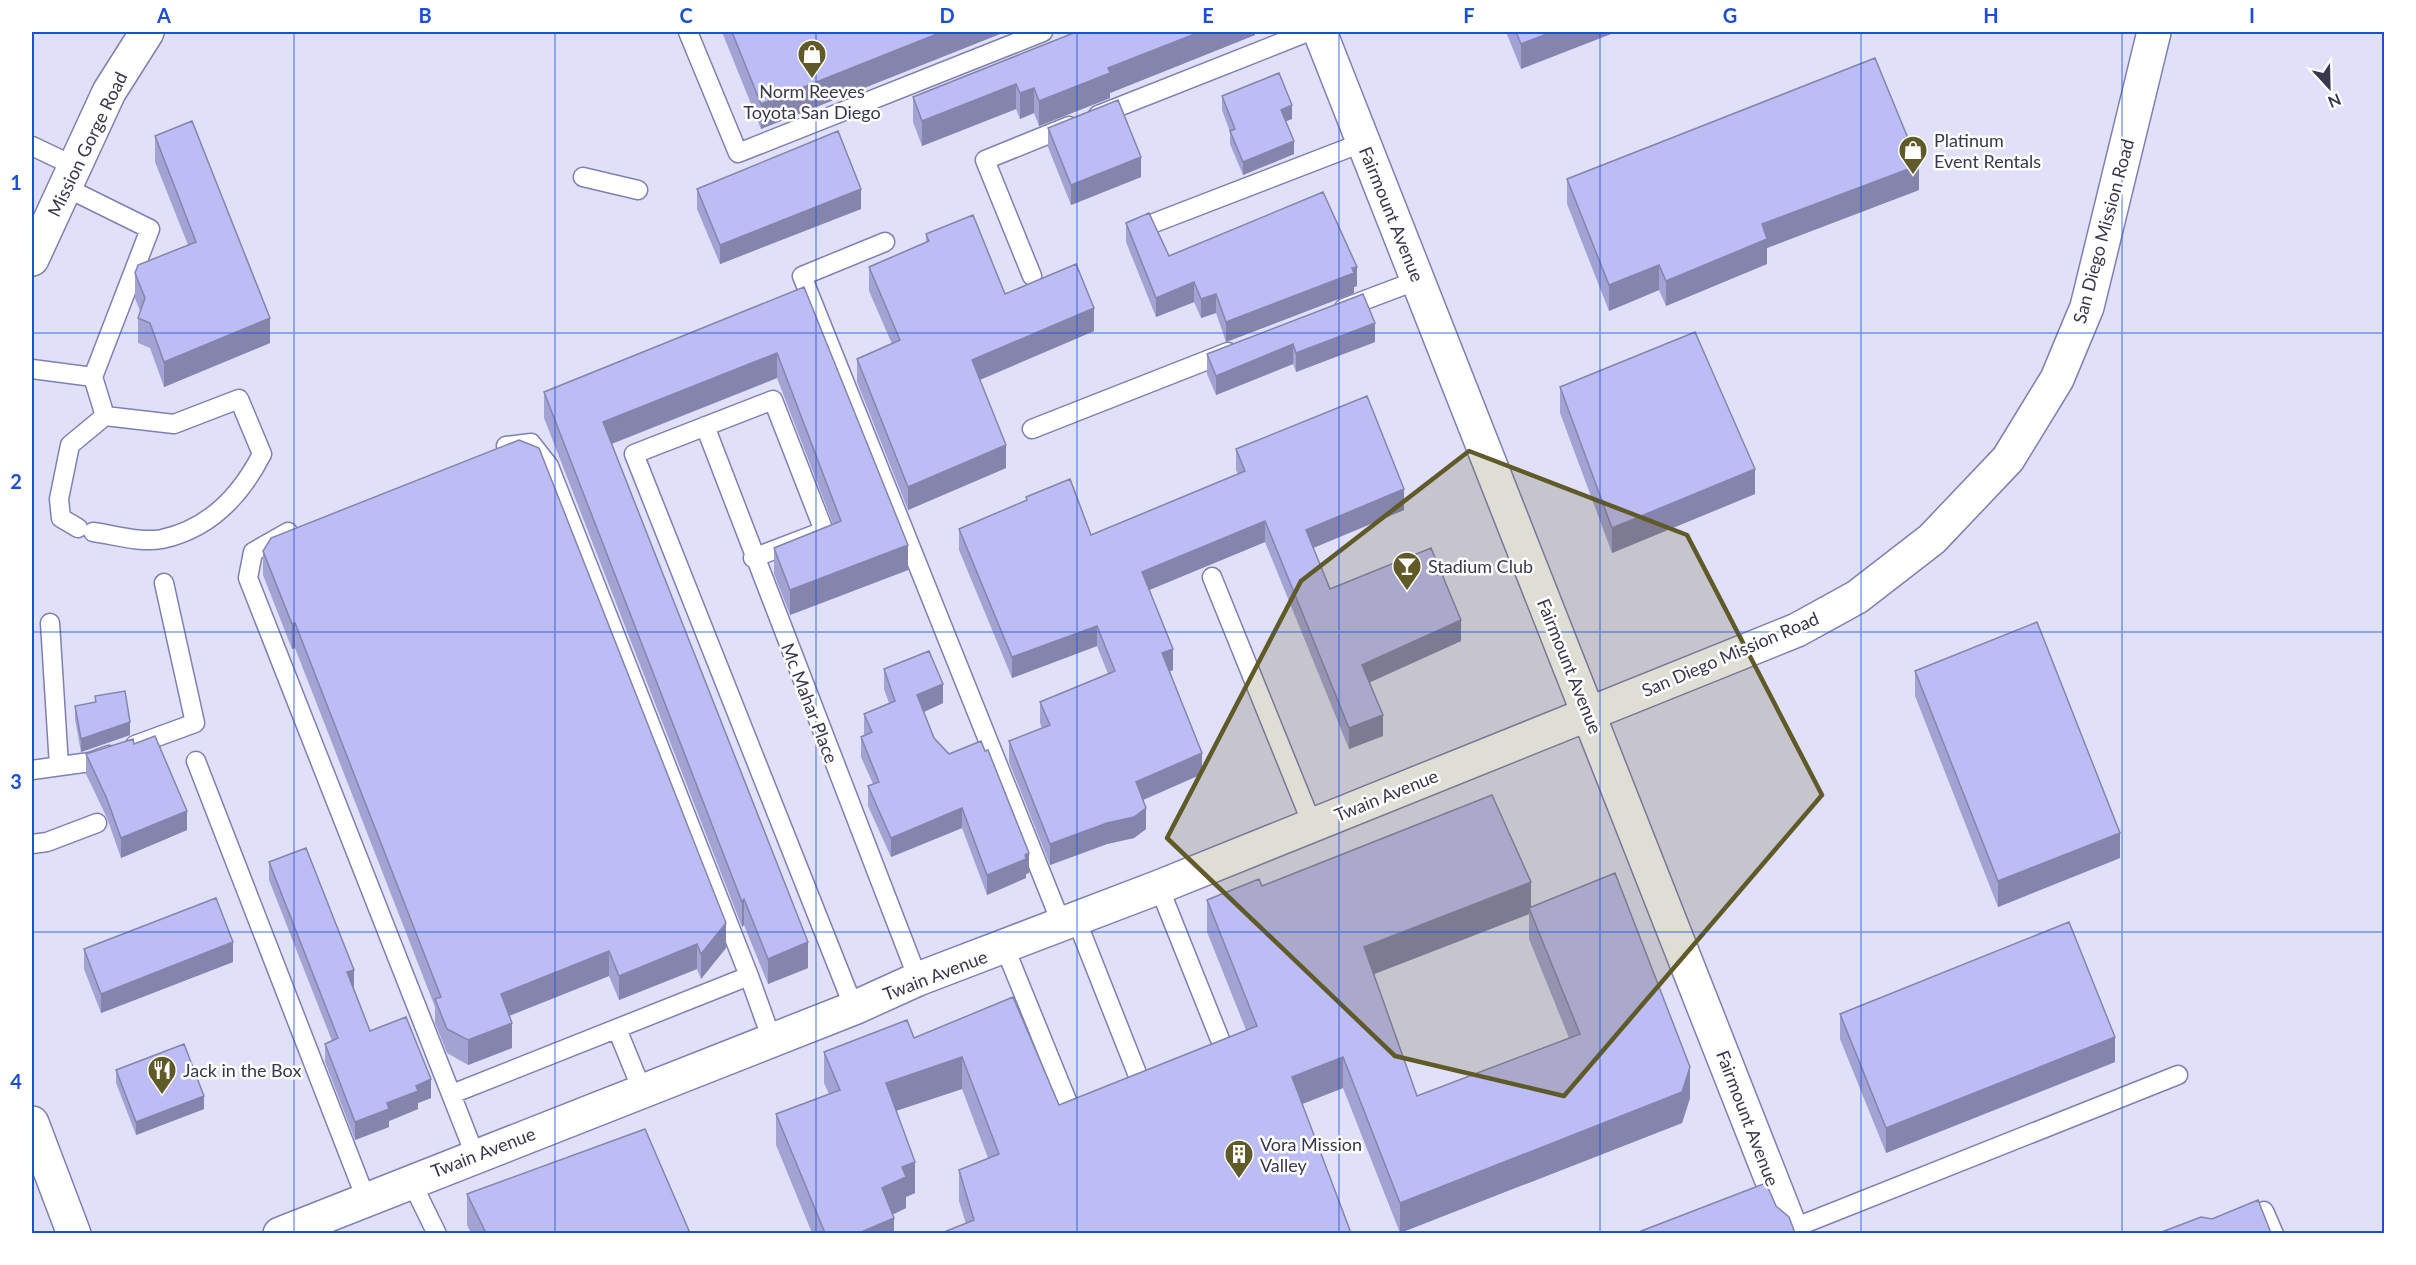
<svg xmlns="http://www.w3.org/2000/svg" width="2416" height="1265" font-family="Lato,sans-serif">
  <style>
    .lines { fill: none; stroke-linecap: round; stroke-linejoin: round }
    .service-casing { stroke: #7f7fb3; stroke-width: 21 }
    .tertiary-casing { stroke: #7f7fb3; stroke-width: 36 }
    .secondary-casing { stroke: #7f7fb3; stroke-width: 36 }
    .primary-casing { stroke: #7f7fb3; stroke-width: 36 }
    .service { stroke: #fff; stroke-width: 18 }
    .tertiary { stroke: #fff; stroke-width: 33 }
    .secondary { stroke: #fff; stroke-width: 33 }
    .primary { stroke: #fff; stroke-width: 33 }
    .wall { fill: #a3a3d3; fill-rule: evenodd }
    .shaded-wall { fill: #8484ac }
    .building { fill: #bdbdf5; stroke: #8484ac; stroke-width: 1.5 }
    .marked { fill: #5f5a27; fill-opacity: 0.2; stroke: #5f5a27; stroke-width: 4.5; stroke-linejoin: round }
    .grid { fill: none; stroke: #1d4ed8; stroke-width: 1.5; stroke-opacity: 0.55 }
    .labels { text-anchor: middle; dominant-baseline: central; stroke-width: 5; stroke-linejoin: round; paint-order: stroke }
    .poi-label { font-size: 18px; fill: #37374d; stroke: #fff; text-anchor: start }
    .street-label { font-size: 18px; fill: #37374d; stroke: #fff }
    .neatline { fill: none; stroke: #1d4ed8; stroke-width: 2 }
    .grid-label { font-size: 20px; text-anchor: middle; font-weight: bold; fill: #1d4ed8 }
  </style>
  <rect width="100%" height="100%" fill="#e0e0f8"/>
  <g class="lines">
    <!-- service casing -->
    <g class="service-casing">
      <path id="service" d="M688,32L738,153L1043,32
        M1098,115L1308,32
        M32,146L74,166
        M583,177L638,190
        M65,187L150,229L93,377L105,416L174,424L239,399L262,454C241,495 209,529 162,539C140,543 115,535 93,532
        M1154,223L1364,142
        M885,242L802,276L1062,925
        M1032,276L985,160L1069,126
        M1344,308L1418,280
        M32,369L93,377
        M705,426L918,979
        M1032,429L1228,352
        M78,528L61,518L59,499L70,445L105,416
        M288,532L253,552L248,578L475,1155
        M753,558L824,531L773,400L634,454L854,1008
        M1212,577L1312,824
        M50,623L59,766
        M135,745L195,723L164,583
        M196,761L366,1199
        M32,770L90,762L109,755
        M32,844L47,842L97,823
        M1159,887L1225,1052L1214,1056
        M1076,919L1142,1086
        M1005,948L1072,1113L1083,1109
        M749,976L772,1040
        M617,1029L642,1090
        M452,1094L749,976L549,466L531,443L506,446
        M411,1181L437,1234
        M1791,1229L2178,1075
        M2208,1234L2264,1211L2274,1234"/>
    </g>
    <!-- tertiary casing -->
    <g class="tertiary-casing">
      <path id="tertiary" d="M1320,32L1793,1234"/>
    </g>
    <!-- secondary casing -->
    <g class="secondary-casing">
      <path id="secondary" d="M280,1234L854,1008L918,979L1159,887L1797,630L1857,597L1932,539L2008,459L2057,379L2087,307L2154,32"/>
    </g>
    <!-- primary casing -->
    <g class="primary-casing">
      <path id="primary" d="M32,259L109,92L147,32
        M32,1123L74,1234"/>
    </g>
    <!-- service -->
    <use href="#service" class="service"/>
    <!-- tertiary -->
    <use href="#tertiary" class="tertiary"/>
    <!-- secondary -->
    <use href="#secondary" class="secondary"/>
    <!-- primary -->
    <use href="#primary" class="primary"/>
  </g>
  <!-- wall -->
  <path class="wall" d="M722,32H1005L761,129Z
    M1255,32V35L1110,93V98L1039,126L1034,113L1020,119L1016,109L922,146L913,122V97Z
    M1506,32H1616L1521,69Z
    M1222,96L1292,119L1286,121L1294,154L1243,175L1230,144V132L1222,110Z
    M1048,128L1141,177L1071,205L1048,147Z
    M155,136L270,343L164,387L150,348L138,343V318L140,311L135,298V273L188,245L155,162Z
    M1567,179L1919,190L1767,248V264L1666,306L1659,290L1609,311L1567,204Z
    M697,189L861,209L720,264L697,209Z
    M1126,223L1169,256L1357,286L1354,287V293L1226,342L1216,313L1201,318L1194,302L1156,317L1126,242Z
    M926,234L1005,294L1094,331L980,380L1006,468L908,510L857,382V359L892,344L869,291V267L926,243Z
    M804,287L908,570L790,615L774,574V548L833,524L777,378L612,444L808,968L768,984L744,925L742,927L544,418V392Z
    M1363,294L1375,342L1296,372L1293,364L1216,395L1207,374V354Z
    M1560,387L1755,494L1612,553L1560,413Z
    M1236,449L1404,510L1313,548L1330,589L1461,641L1369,682L1383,736L1349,749L1265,542L1149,590L1173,670L1170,671L1202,774L1143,800L1146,829L1134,838L1107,844L1050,865L1009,762V741L1042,728L1040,723V702L1108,674L1097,646L1012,678L959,550V529L1026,501V497L1091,535L1238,474L1236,470Z
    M263,551L726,948L701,979L697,969L619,1000L609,976L509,1016L512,1048L468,1065L447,1053L435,1023V1007L295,648L292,649L263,575Z
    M884,669L943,703L924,712L934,738L1029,873L1026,874V878L987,895L962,828L891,857L868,806V786L873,784L861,757V737L865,736L864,733V714L889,703L884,689Z
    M1915,671L2120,858L1998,907L1915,696Z
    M95,696L130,735L81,752L75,719V706L95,702Z
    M134,744L187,830L121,858L107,818L86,774V754Z
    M269,862L354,988L370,1031L431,1098L418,1103V1109L389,1121V1127L355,1140L325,1062V1044L332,1041L269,880Z
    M1262,886L1531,907L1690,1098L1682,1123L1400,1233L1343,1088L1302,1104L1351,1233H944V1232L966,1224L959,1201V1170L988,1158L962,1089L896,1111L915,1193L906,1197V1208L893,1214L894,1233H812L776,1145V1114L829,1094L824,1083V1052L914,1038L1013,997L1059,1105L1246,1030L1207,932V900ZM1529,914V939L1569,1038L1417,1096L1374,974Z
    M84,949L233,962L101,1013L84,969Z
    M1840,1014L2115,1062L1886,1153L1840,1039Z
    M116,1070L204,1109L136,1135L116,1083Z
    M467,1194L690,1233H471L467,1225Z"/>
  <!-- shaded-wall -->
  <path class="shaded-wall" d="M942,32H1005L761,129V104Z
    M1200,32H1255V35L1110,93V98L1039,126V101L1108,68Z
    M1552,32H1616L1521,69V44Z
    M1016,84V109L922,146V121Z
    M1034,88V113L1020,119V93Z
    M1292,105V119L1281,123V110Z
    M1294,141V154L1243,175V162Z
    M1141,157V177L1071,205V185Z
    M1919,165V190L1767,248V264L1666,306V281L1762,224Z
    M861,189V209L720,264V245Z
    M1659,265V290L1609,311V285Z
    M1357,267V286L1354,287V293L1226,342V322Z
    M1194,282V302L1156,317V298Z
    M1216,294V313L1201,318V299Z
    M1094,308V331L972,383V360Z
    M270,318V343L164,387V362Z
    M1375,323V342L1296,372V353Z
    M1293,344V364L1216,395V376Z
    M777,353V378L603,447V422Z
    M1006,445V468L908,510V487Z
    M1755,469V494L1612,553V528Z
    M1404,489V510L1306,551V530Z
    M1265,521V542L1142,593V572Z
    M908,545V570L790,615V590Z
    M1461,620V641L1362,686V665Z
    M295,623V648L292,649V624Z
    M1097,626V646L1012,678V657Z
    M1173,649V670L1162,674V653Z
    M943,684V703L917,715V695Z
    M1383,715V736L1349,749V728Z
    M130,722V735L81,752V739Z
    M1202,753V774L1136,803V782Z
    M962,808V828L891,857V838Z
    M1146,808V829L1134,838L1107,844L1050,865V844Z
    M187,811V830L121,858V838Z
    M2120,833V858L1998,907V881Z
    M1029,853V873L1026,874V878L987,895V875Z
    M1531,882V912L1529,908V914L1364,978V947Z
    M744,899V925L742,927V902Z
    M726,923V948L701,979V954Z
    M233,942V962L101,1013V994Z
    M808,942V968L768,984V959Z
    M697,944V969L619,1000V976Z
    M609,951V976L501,1019V994Z
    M354,970V988L347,991V972Z
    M512,1023V1048L468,1065V1040Z
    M2115,1037V1062L1886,1153V1128Z
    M962,1057V1089L886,1114V1083Z
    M1343,1057V1088L1292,1108V1077Z
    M1690,1067V1098L1682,1123L1400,1233V1203Z
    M431,1079V1098L418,1103V1109L389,1121V1127L355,1140V1122L416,1086Z
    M204,1096V1109L136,1135V1122Z
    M915,1162V1193L906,1197V1208L882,1220V1188L902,1167Z
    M894,1218V1233H859Z"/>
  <!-- building -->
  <path class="building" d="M732,32H942L761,104Z
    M1076,32H1200L1108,68L1110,73L1039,101L1034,88L1020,93L1016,84L922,121L913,97Z
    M1516,32H1552L1521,44Z
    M1875,58L1919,165L1762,224L1767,239L1666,281L1659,265L1609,285L1567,179Z
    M1279,73L1292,105L1281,110L1294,141L1243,162L1230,131L1235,129L1222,96Z
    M1118,100L1141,157L1071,185L1048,128Z
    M192,121L270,318L164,362L150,323L138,318L145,298L135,273L138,265L196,242L155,136Z
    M838,131L861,189L720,245L697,189Z
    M1323,192L1357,267L1352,268L1354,273L1226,322L1216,294L1201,299L1194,282L1156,298L1126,223L1149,213L1169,256Z
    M973,215L1005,294L1076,264L1094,308L972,360L1006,445L908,487L857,359L900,340L869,267L929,241L926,234Z
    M804,287L908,545L790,590L774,548L841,521L777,353L603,422L808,942L768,959L744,899L742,902L544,392Z
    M1363,294L1375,323L1296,353L1293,344L1216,376L1207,354Z
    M1695,332L1755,469L1612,528L1560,387Z
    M1367,396L1404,489L1306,530L1330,589L1431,548L1461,620L1362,665L1383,715L1349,728L1265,521L1142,572L1173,649L1162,653L1202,753L1136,782L1146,808L1134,817L1107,823L1050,844L1009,741L1050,725L1040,702L1115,671L1097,626L1012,657L959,529L1027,500L1026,497L1070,479L1091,535L1245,471L1236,449Z
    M519,440L539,448L726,923L701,954L697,944L619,976L609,951L501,994L512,1023L468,1040L447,1029L435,999L441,997L295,623L292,624L263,551L271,538Z
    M2037,622L2120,833L1998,881L1915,671Z
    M929,651L943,684L917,695L934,738L949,754L981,741L985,751L988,750L1029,853L1025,855L1026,859L987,875L962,808L891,838L868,786L879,782L861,737L872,732L864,714L895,701L884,669Z
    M125,691L130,722L81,739L75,706L96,702L95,696Z
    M155,736L187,811L121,838L107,799L86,754L133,739L134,744Z
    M1492,795L1531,882L1364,947L1417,1096L1580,1034L1529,908L1615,873L1690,1067L1682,1092L1400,1203L1343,1057L1292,1077L1351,1233H945L944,1232L974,1220L959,1170L999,1154L962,1057L886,1083L915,1162L902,1167L906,1177L882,1188L894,1218L859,1233H825L776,1114L840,1090L824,1052L907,1020L914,1038L1013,997L1059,1105L1257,1026L1207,900L1259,879L1262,886Z
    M306,848L354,970L347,972L370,1031L406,1017L431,1079L416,1086L418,1091L387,1103L389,1109L355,1122L325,1044L338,1038L269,862Z
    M216,898L233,942L101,994L84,949Z
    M2069,922L2115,1037L1886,1128L1840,1014Z
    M184,1044L204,1096L136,1122L116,1070Z
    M645,1129L690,1233H486L467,1194Z
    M1766,1183L1776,1206L1789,1217L1795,1233H1636Z
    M2258,1200L2271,1233H2159L2201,1217L2212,1219Z"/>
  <!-- marked area -->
  <path class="marked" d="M1469,451L1687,535L1822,795L1564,1096L1395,1056L1167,838L1301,581Z"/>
  <!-- grid -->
  <path class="grid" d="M294,32V1234M555,32V1234M816,32V1234M1077,32V1234M1339,32V1234M1600,32V1234M1861,32V1234M2122,32V1234M32,333H2384M32,632H2384M32,932H2384"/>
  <!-- icons -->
  <defs>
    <g id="shop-pin" transform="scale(1.5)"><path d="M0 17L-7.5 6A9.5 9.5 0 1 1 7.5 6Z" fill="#5f5a27" stroke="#fff"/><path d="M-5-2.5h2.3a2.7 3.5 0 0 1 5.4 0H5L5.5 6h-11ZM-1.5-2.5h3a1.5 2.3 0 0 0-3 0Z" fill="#fff"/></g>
    <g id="bar-pin" transform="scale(1.5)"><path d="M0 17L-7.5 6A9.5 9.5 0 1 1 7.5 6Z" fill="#5f5a27" stroke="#fff"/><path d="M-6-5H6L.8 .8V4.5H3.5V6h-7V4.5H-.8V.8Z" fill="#fff"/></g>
    <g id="restaurant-pin" transform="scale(1.5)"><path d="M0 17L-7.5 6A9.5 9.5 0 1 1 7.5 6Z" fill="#5f5a27" stroke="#fff"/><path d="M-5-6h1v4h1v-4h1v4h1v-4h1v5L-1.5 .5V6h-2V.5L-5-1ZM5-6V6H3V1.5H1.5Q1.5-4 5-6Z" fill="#fff"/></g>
    <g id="building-pin" transform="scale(1.5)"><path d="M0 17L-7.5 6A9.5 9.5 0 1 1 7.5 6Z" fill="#5f5a27" stroke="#fff"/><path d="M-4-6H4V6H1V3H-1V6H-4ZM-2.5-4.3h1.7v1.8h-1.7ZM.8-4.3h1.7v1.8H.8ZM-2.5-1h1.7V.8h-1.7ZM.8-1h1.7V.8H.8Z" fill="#fff"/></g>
  </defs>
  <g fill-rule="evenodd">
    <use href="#shop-pin" x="812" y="54"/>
    <use href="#shop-pin" x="1913" y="150"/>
    <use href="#bar-pin" x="1407" y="566"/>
    <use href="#restaurant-pin" x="162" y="1070"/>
    <use href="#building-pin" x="1239" y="1154"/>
  </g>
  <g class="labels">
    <!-- poi labels -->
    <g class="poi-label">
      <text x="812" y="91" text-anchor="middle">Norm Reeves<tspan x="812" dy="21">Toyota San Diego</tspan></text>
      <text x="1934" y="140">Platinum<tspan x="1934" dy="21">Event Rentals</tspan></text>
      <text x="1428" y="566">Stadium Club</text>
      <text x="183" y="1070">Jack in the Box</text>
      <text x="1260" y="1144">Vora Mission<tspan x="1260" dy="21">Valley</tspan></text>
    </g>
    <!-- street labels -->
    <g class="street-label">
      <text transform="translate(87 144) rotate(-64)">Mission Gorge Road</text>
      <text transform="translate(1392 214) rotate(68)">Fairmount Avenue</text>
      <text transform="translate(2103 231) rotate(-75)">San Diego Mission Road</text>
      <text transform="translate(1730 654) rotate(-23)">San Diego Mission Road</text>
      <text transform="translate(1570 666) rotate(68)">Fairmount Avenue</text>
      <text transform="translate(810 703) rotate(69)">Mc Mahar Place</text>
      <text transform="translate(1386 795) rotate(-22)">Twain Avenue</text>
      <text transform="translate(935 975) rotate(-21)">Twain Avenue</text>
      <text transform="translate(1748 1118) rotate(69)">Fairmount Avenue</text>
      <text transform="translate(483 1152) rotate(-21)">Twain Avenue</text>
    </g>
  </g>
  <!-- border -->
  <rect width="2416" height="1265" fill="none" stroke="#ffffff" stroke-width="66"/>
  <!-- north arrow -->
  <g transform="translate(2329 87) rotate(158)" stroke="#ffffff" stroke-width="4.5" paint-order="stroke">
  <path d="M0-4.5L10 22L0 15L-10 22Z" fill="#37374d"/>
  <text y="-9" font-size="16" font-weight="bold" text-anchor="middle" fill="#37374d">N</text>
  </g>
  <rect x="33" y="33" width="2350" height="1199" class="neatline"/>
  <g class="grid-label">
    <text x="164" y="23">A</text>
    <text x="425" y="23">B</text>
    <text x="686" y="23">C</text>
    <text x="947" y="23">D</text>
    <text x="1208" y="23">E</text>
    <text x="1469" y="23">F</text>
    <text x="1730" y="23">G</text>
    <text x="1991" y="23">H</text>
    <text x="2252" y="23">I</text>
    <text x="16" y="190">1</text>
    <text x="16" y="489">2</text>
    <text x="16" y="789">3</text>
    <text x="16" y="1089">4</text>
  </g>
</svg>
